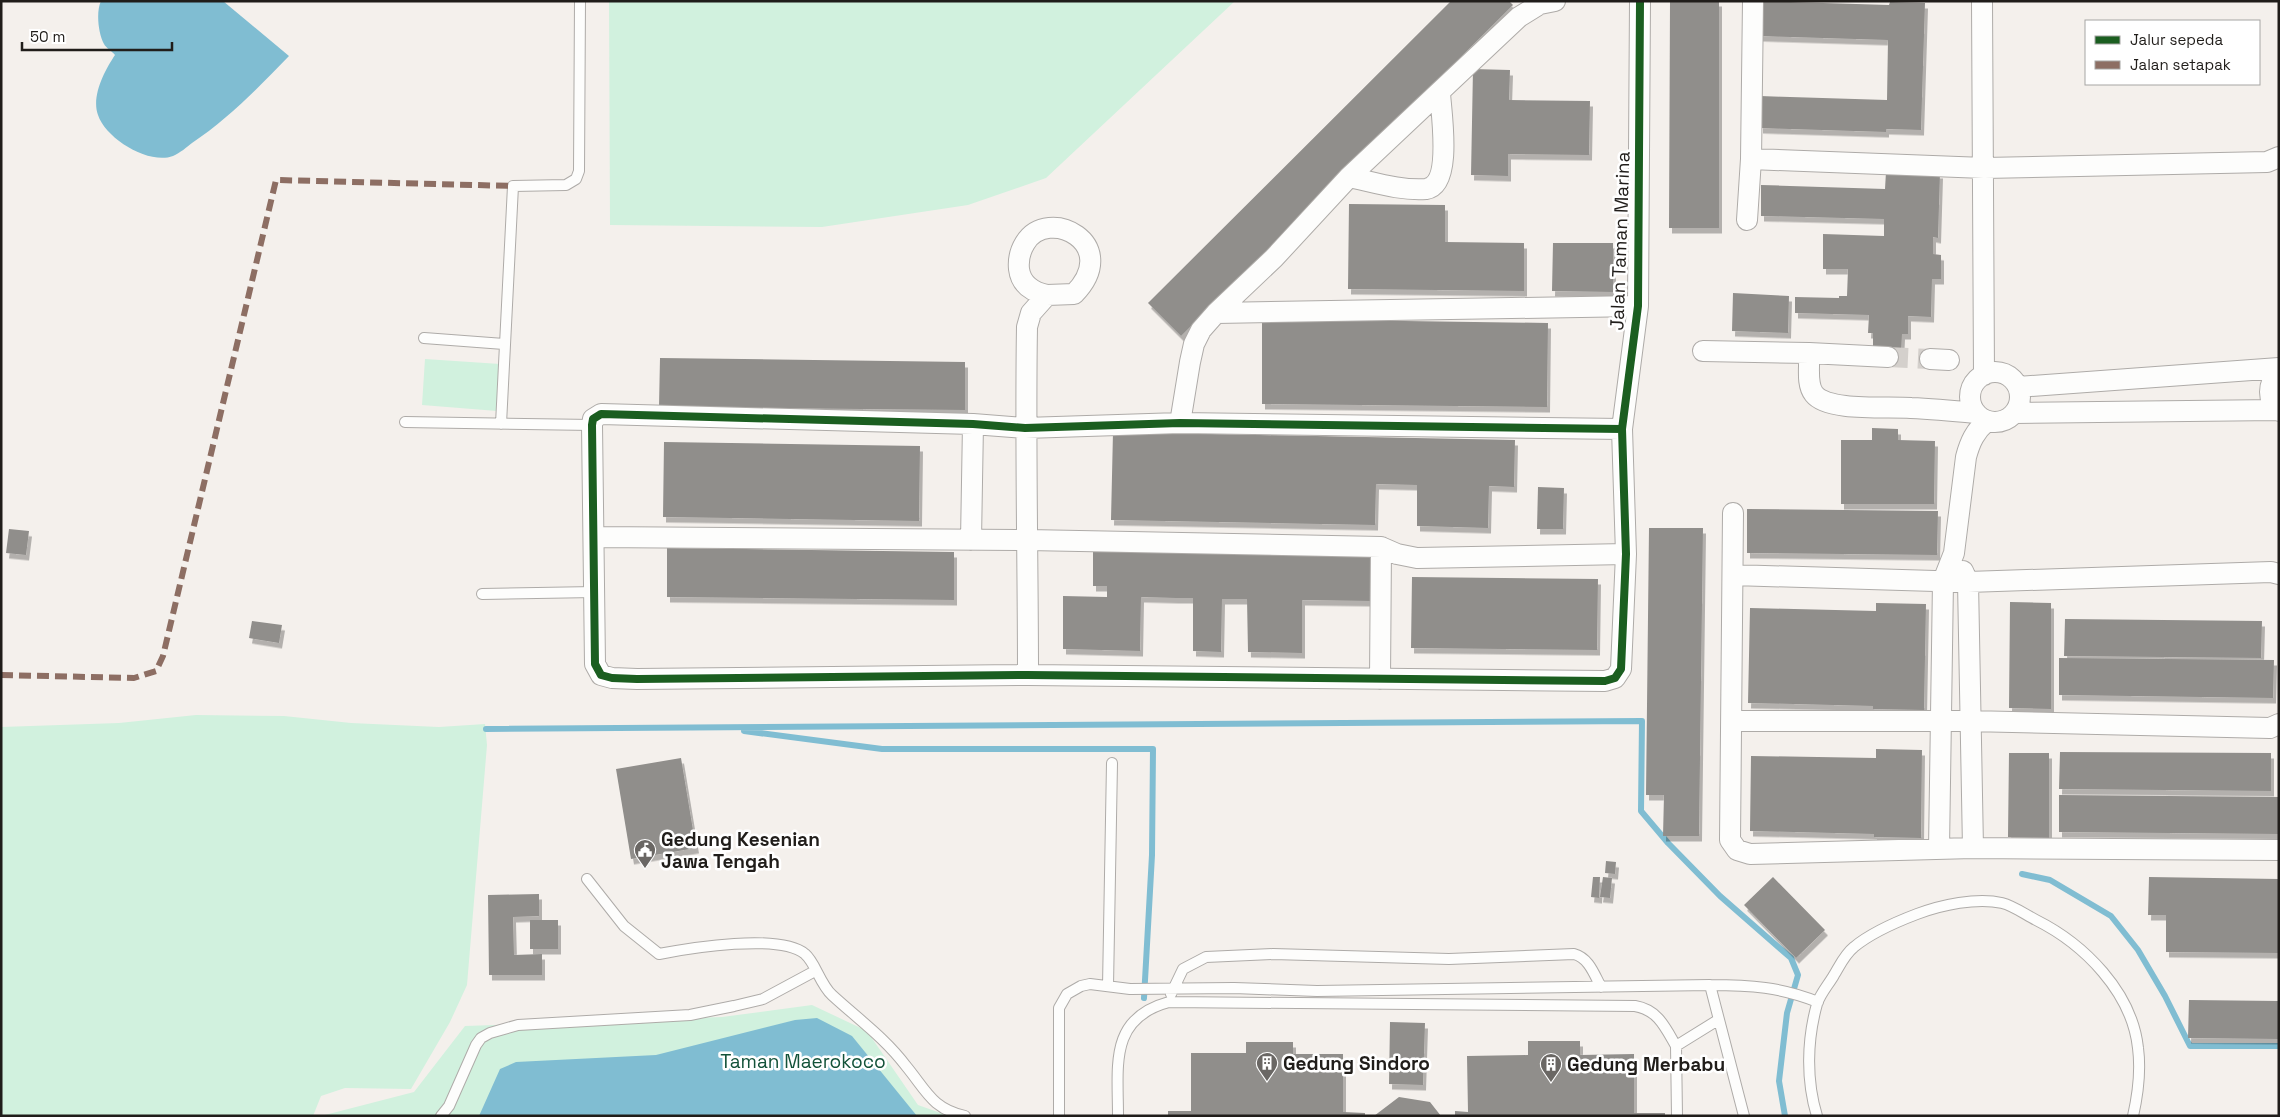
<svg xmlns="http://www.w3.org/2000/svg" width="2280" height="1117" font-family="'Space Grotesk',sans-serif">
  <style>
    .green { fill: #d1f1de }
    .water { fill: #80bdd2 }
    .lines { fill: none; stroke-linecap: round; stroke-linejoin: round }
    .stream { stroke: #80bdd2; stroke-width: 6 }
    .building { fill: #908e8b; filter: url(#shadow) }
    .minor-tunnel { stroke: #d4d0cc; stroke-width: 20; stroke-dasharray: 20 10; stroke-linecap: butt }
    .service-casing { stroke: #aeaba8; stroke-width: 12 }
    .minor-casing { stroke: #aeaba8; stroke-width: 22 }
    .service { stroke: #fdfdfc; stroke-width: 10 }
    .minor { stroke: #fdfdfc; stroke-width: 20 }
    .quiet { stroke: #8d6e63; stroke-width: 6; stroke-dasharray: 12 6; stroke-linecap: butt }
    .cycleway-casing { stroke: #fff; stroke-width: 11 }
    .cycleway { stroke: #1b5e20; stroke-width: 8 }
    .labels { text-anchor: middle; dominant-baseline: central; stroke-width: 5; stroke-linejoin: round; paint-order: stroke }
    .street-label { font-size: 19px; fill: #201d1a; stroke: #fff }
    .poi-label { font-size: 19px; font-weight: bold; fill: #201d1a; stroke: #fff; text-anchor: start }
    .park-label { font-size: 19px; fill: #135239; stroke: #fff }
  </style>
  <defs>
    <filter id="shadow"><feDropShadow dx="3" dy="5.5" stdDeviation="0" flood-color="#0004"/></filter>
  </defs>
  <rect width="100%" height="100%" fill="#f4f0ec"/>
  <!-- green -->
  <path class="green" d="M609,1H1235L1046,178L968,205L822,227L610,225Z
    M425,359L500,364L497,411L422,405Z
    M196,715L284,716L351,723L439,727L485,724L487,745L467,985L450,1022L411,1089L345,1088L321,1096L313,1116H1V727L119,723Z
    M812,1005L867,1031L918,1105L949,1116H321L414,1092L465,1026L722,1017Z"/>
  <!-- water -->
  <path class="water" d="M101,1H223L289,56C259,87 228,119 192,143C187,147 180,153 173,156C149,165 106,139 98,115C91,96 105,70 115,55C112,51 106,48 104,44C98,33 96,11 101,1Z
    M817,1018L852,1036L917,1116H479L500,1069L516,1062L656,1055L795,1020Z"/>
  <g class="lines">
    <!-- stream -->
    <path class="stream" d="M486,729L1642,721L1641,811L1668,843L1720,896L1791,958L1798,975L1787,1013L1779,1081L1785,1116
      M744,731L882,749H1153L1152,855L1144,998
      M2022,874L2050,880L2111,916L2138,950L2165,996L2190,1046H2279"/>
  </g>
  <!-- building -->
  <path class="building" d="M1451,1H1509L1513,5L1181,336L1148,303Z
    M1670,1H1719V228H1669Z
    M1760,1L1889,5L1890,2L1925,3L1921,130L1886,129V132L1760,128V96L1887,100L1888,40L1760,36Z
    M1473,69L1510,70L1509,100L1590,101L1589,155L1508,154V176L1471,175Z
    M1886,172L1940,173L1938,238L1933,237V254L1941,255V279H1932L1931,317L1908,316V334H1902L1901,355L1873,354V333H1868L1869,315L1795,313V297L1839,298V296H1847L1848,269H1823V234L1884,236V219L1761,216V185L1885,189Z
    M1349,204L1445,205V242L1524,243V291L1348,289Z
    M1553,243H1613V292L1552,291Z
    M1733,293L1789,296L1788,333L1732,331Z
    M1262,319L1548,323L1547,407L1262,404Z
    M660,358L965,362V410L659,407Z
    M1872,428L1898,429V440L1935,441L1934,504H1841V440H1872Z
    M1113,432L1515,440L1514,487L1489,486L1488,528L1417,526V485L1376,484L1375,525L1111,520Z
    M664,442L920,446L919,521L663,517Z
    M1538,487L1564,488L1563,529H1537Z
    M1747,509L1938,511L1937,555L1747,553Z
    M1649,528H1703L1699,836H1663L1664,795H1646Z
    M9,529L29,531L26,555L6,553Z
    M667,548L954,552V600L667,597Z
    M1093,550L1372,554L1371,601L1302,600V653L1248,652L1247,599H1222L1221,652L1193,651V598H1176L1141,597L1140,651L1063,649V596L1107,597V586H1093Z
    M1412,577L1598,579L1597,650L1411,648Z
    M2010,602L2051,603V709L2009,708Z
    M1876,603L1926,604L1924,710L1873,709V706L1748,703L1750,608L1876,611Z
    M2065,619L2262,621L2261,658L2064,656Z
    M252,621L282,625L279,643L249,638Z
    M2059,658L2274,660L2273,698L2059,695Z
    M1876,749L1922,750L1921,838L1874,837V834L1750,831L1751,756L1876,758Z
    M2060,752L2271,753V791L2059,789Z
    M2009,753H2049V838L2008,837Z
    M681,758L696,848L631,859L616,769Z
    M2059,795L2279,797V834L2059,832Z
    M1606,861L1616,862L1615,874L1605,873Z
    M1593,877H1600L1599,898L1591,897Z
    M1603,877L1612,878L1610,898L1600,897Z
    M1773,877L1825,930L1796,958L1744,905Z
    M2149,877L2279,879V953L2166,952V915H2148Z
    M539,894V916L513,917L514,955L542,954V975H489L488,895Z
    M530,920H558V949H530Z
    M2189,1000L2279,1001V1039L2188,1038Z
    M1390,1022L1425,1023L1423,1085L1389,1084Z
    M1528,1041H1580V1055L1634,1054V1113H1665V1116H1455V1111L1468,1112L1467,1056L1528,1055Z
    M1246,1042H1293V1054H1343V1112L1365,1113V1116H1168V1111H1191V1053H1246Z
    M1399,1097L1430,1102L1441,1116H1374Z"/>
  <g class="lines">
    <!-- minor-tunnel -->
    <path class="minor-tunnel" d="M1888,357L1930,359"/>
    <!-- service casing -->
    <g class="service-casing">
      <path id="service" d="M424,338L504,344
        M405,422L592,425
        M501,424L513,186L566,185L576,179L579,171L580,1
        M482,594L595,592
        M587,879L624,926L659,954C690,948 780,933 805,954C815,962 820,984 832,995C858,1019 885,1038 906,1066C926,1090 932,1109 965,1116
        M1710,985C1750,985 1781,987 1818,1002
        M1108,986L1112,763
        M1171,994L1183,969L1206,957L1273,954L1449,959L1574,954C1589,958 1594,974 1601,987
        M441,1116L449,1106L476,1045L481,1038L490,1033L518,1025L690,1015L734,1006L763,999L815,971
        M1059,1116V1008L1067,994L1081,986L1090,984L1130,989L1234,988L1317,991L1710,985L1744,1116
        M1118,1116C1118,1065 1109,1018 1169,1002L1635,1006C1658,1010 1665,1027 1676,1046
        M1677,1116L1676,1046L1718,1020
        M1817,1116C1806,1080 1807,1040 1817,1004C1820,994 1829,984 1834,975C1840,965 1845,954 1854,947C1872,932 1896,922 1917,914C1941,905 1977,897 2002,903C2014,906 2026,915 2036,920C2084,944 2132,992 2138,1048C2141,1071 2138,1094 2133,1116"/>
    </g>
    <!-- minor casing -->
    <g class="minor-casing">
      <path id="minor" d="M1982,1L1984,375
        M1751,159L1984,168L2267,162L2279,157
        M1349,177C1373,182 1401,191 1426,189C1453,185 1441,112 1440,93
        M1747,220L1751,159L1753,1
        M1216,313L1638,306
        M1703,351L1809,353C1810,366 1806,384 1814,394C1828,412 1889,406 1911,408C1933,409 1955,411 1976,413
        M1809,353L1888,357
        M1930,359L1949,360
        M2279,372C2267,384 2267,400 2279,411
        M1970 397a25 25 0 1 1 50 0a25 25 0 1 1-50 0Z
        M2018,387L2279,368
        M2015,413L2277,410
        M1180,423L1190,362L1194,344L1201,330L1216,313L1274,258L1349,177L1519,17L1540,4L1555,1
        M1622,429L1180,423L1025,428L973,424L601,414L593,419L592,425L595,664L601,675L612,678L637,679L1028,675L1605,681L1615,678L1621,669L1626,554L1622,429L1638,306L1640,1
        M1733,513L1730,840L1737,850L1750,854L1973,848L2279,850
        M595,537L1028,540L1381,547L1397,554L1417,558L1626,554
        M971,540L973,424
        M1963,571L1968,582L1973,848
        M1733,575L1968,582L2271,572L2279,574
        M1028,675C1028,559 1025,443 1027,327L1031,313L1047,295L1074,294C1123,244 1048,205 1025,243C1020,251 1018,259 1019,269C1021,285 1033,292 1047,295
        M1380,679L1381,547
        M1732,721H1969L2270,728L2279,724
        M1939,849L1943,581L1954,553L1966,457C1970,442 1975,431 1987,421"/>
    </g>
    <!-- service -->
    <use href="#service" class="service"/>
    <!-- minor -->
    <use href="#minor" class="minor"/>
    <!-- quiet -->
    <path class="quiet" d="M1,675L134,678L156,671L163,656L276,180L513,186"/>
    <!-- cycleway casing -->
    <g class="cycleway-casing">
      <path id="cycleway" d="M1622,429L1180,423L1025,428L973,424L601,414L593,419L592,425L595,664L601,675L612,678L637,679L1028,675L1605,681L1615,678L1621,669L1626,554L1622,429L1638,306L1640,1"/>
    </g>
    <!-- cycleway -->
    <use href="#cycleway" class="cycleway"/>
  </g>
  <!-- icons -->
  <defs>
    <g id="civic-pin" transform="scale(1.125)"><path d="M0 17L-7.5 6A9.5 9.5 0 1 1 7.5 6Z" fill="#6a6764" stroke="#fff"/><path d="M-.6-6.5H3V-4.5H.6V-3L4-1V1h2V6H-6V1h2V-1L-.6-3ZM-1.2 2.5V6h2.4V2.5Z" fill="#fff"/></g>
    <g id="building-pin" transform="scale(1.125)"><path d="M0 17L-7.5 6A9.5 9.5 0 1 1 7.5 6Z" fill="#6a6764" stroke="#fff"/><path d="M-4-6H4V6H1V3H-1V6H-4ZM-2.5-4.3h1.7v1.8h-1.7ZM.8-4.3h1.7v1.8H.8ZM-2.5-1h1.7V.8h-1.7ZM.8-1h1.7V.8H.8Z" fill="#fff"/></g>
  </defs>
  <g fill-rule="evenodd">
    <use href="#civic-pin" x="645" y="850"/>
    <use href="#building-pin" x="1267" y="1063"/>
    <use href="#building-pin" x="1551" y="1064"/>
  </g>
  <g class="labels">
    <!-- street labels -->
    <g class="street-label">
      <text transform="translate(1620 241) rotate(-88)">Jalan Taman Marina</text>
    </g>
    <!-- poi labels -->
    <g class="poi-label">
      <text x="661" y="839">Gedung Kesenian<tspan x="661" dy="22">Jawa Tengah</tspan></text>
      <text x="1283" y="1063">Gedung Sindoro</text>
      <text x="1567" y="1064">Gedung Merbabu</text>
    </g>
    <!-- park labels -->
    <g class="park-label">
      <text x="803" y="1061">Taman Maerokoco</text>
    </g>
  </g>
  <!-- border -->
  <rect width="2280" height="1117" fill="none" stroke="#201d1a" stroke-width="5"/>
  <!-- legend -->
  <rect x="2085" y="20" width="175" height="65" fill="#ffffff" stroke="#a6a5a3"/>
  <rect x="2095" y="36" width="25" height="8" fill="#1b5e20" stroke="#a6a5a3"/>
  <text x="2130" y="45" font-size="15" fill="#201d1a">Jalur sepeda</text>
  <rect x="2095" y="61" width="25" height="8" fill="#8d6e63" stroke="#a6a5a3"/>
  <text x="2130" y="70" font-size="15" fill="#201d1a">Jalan setapak</text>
  <!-- scale -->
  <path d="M22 42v8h150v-8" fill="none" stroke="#201d1a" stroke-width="2.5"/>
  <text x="30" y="42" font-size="15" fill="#201d1a" stroke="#ffffff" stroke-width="4" paint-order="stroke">50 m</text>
</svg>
